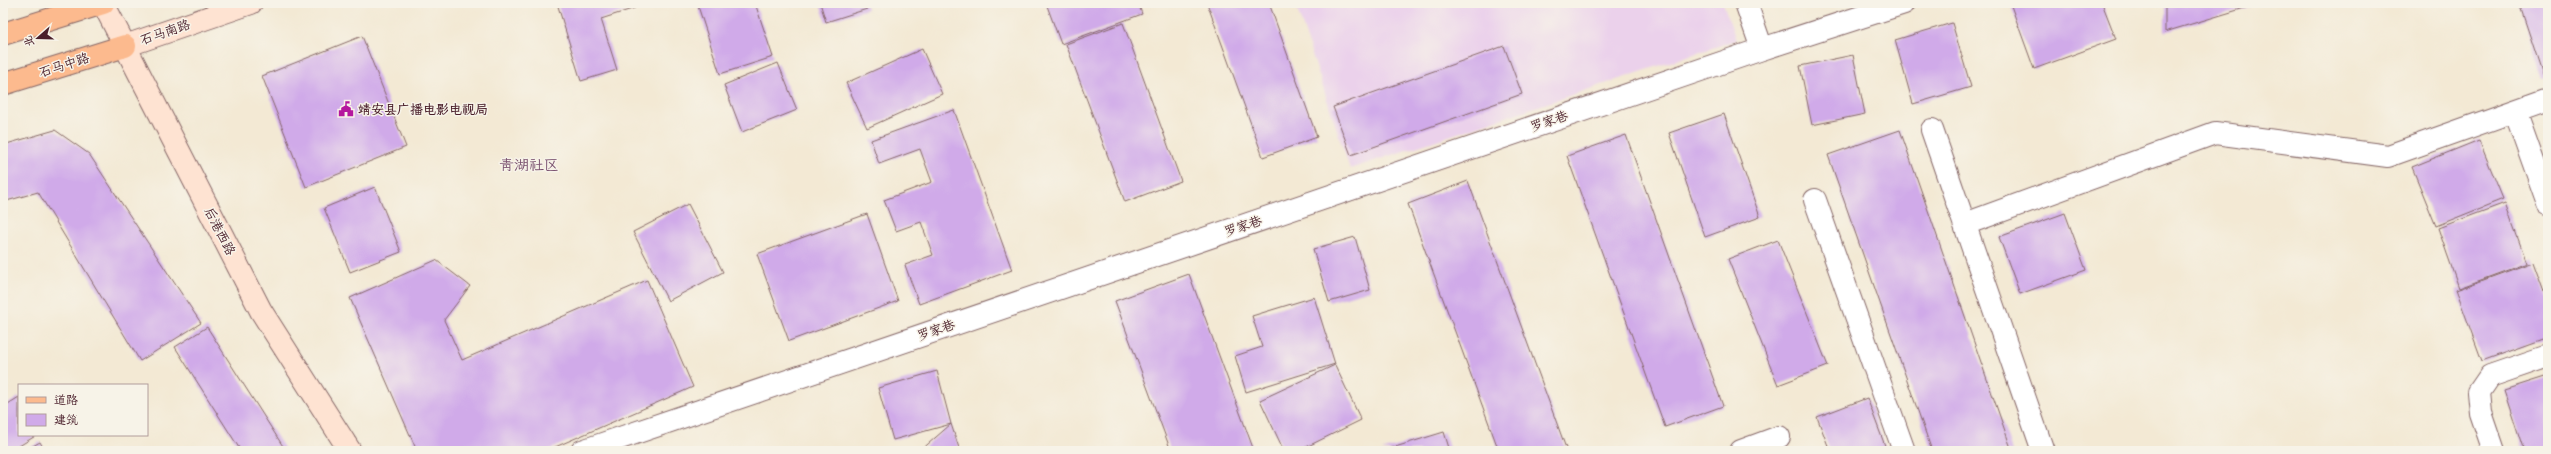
<svg xmlns="http://www.w3.org/2000/svg" width="2551" height="454" font-family="Itim,'LXGW WenKai TC',sans-serif">
  <style>
    .built { fill: #ebd1eb }
    .building { fill: #d0aae9 }
    .lines { fill: none; stroke-linecap: round; stroke-linejoin: round }
    .street-casing { stroke: #856666; stroke-width: 24 }
    .secondary-casing { stroke: #856666; stroke-width: 24 }
    .primary-casing { stroke: #856666; stroke-width: 24 }
    .street { stroke: #fff; stroke-width: 22 }
    .secondary { stroke: #fee3d2; stroke-width: 22 }
    .primary { stroke: #fcba8e; stroke-width: 22 }
    .labels { text-anchor: middle; dominant-baseline: central; stroke-width: 3; stroke-linejoin: round; paint-order: stroke }
    .street-label { font-size: 13px; fill: #4a1f2b; stroke: #f7f3e8 }
    .poi-label { font-size: 13px; font-weight: bold; fill: #4a1f2b; stroke: #f7f3e8; text-anchor: start }
    .quarter-label { font-size: 15px; fill: #79506e; stroke: #f7f3e8 }
  </style>
  <rect width="100%" height="100%" fill="#f7f3e8"/>
  <filter id="ink" filterUnits="userSpaceOnUse"><feTurbulence type="fractalNoise" baseFrequency=".025" numOctaves="2"/><feDisplacementMap in="SourceGraphic" scale="8" xChannelSelector="R" yChannelSelector="G"/><feConvolveMatrix kernelMatrix="1 2 1 2 8 2 1 2 1" color-interpolation-filters="sRGB"/></filter>
  <filter id="wash" filterUnits="userSpaceOnUse"><feTurbulence type="fractalNoise" baseFrequency=".012" numOctaves="4" result="noise"/><feDisplacementMap in="SourceGraphic" scale="16" xChannelSelector="R" yChannelSelector="G"/><feGaussianBlur stdDeviation="0.9" result="paint"/><feColorMatrix in="noise" values="0 0 0 0 0 0 0 0 0 0 0 0 0 0 0 0 0 1.4 0 .05"/><feComposite in="paint" operator="in"/></filter>
  <g filter="url(#wash)">
    <rect width="100%" height="100%" fill="#f3e9d4"/>
    <!-- built -->
    <path class="built" d="M1295,3H1723L1736,40L1350,169Z"/>
    <g id="blocks">
      <!-- building -->
      <path class="building" d="M557,3H633L635,8L601,19L617,70L581,81Z
        M697,3H755L773,57L720,74Z
        M820,3H865L867,9L826,22Z
        M1046,3H1138L1142,14L1061,44Z
        M1207,3H1269L1317,137L1263,157Z
        M2010,3H2102L2116,39L2034,69Z
        M2165,3H2261L2165,32Z
        M2519,3H2548V77L2544,78Z
        M1123,23L1181,181L1125,202L1066,44Z
        M1952,23L1971,87L1913,104L1895,40Z
        M362,36L406,147L306,187L262,76Z
        M1504,46L1522,94L1351,155L1333,107Z
        M922,49L942,94L867,128L846,83Z
        M1853,55L1865,114L1812,125L1800,66Z
        M778,63L797,110L742,132L724,85Z
        M954,110L1012,270L919,304L905,265L933,255L921,222L896,231L884,200L932,182L920,149L879,164L871,140Z
        M1724,114L1760,217L1705,237L1669,133Z
        M55,130L89,154L201,323L140,361L38,192L3,202V145Z
        M1900,130L2012,451H1932L1828,155Z
        M1626,135L1723,406L1665,427L1567,156Z
        M2479,140L2503,199L2436,226L2412,167Z
        M1468,181L1567,451H1499L1408,204Z
        M375,187L401,252L350,272L324,208Z
        M2505,203L2527,263L2459,288L2438,228Z
        M688,204L723,272L668,301L633,232Z
        M2065,213L2086,270L2020,294L1999,237Z
        M867,214L898,301L789,341L757,254Z
        M1355,237L1370,290L1329,302L1313,249Z
        M1778,240L1828,366L1778,385L1728,259Z
        M436,260L470,286L444,320L462,360L647,280L693,387L546,451H417L350,298Z
        M2533,262L2548,303V337L2482,361L2456,290Z
        M1189,274L1253,448L1245,451H1171L1115,301Z
        M1314,297L1335,364L1246,392L1235,356L1262,347L1252,316Z
        M207,327L286,451H241L175,347Z
        M1335,365L1361,420L1298,451H1284L1260,400Z
        M937,371L951,424L893,440L878,388Z
        M2548,376V451H2524L2504,390Z
        M19,397V435H37L11,451H3V407Z
        M1867,398L1887,451H1830L1817,417Z
        M951,424L960,451H920Z
        M1444,432L1450,451H1382Z
        M40,442L45,451H24Z"/>
    </g>
  </g>
  <g filter="url(#ink)">
    <use href="#blocks" fill-opacity="0" stroke="#856666" stroke-width="1"/>
    <g class="lines">
      <!-- street casing -->
      <g class="street-casing">
        <path id="street" d="M1746,3L1762,49
          M2515,111L2548,203
          M1932,130L2043,451
          M1815,200L1904,451
          M1965,224L2215,133L2388,156L2548,99
          M582,451L1762,49L1904,3
          M1741,451L1779,437
          M2494,451L2481,413L2479,392L2490,376L2548,356"/>
      </g>
      <!-- secondary casing -->
      <g class="secondary-casing">
        <path id="secondary" d="M103,3L261,311L350,451
          M125,46L251,3"/>
      </g>
      <!-- primary casing -->
      <g class="primary-casing">
        <path id="primary" d="M3,34L103,3
          M3,84L125,46"/>
      </g>
      <!-- street -->
      <use href="#street" class="street"/>
      <!-- secondary -->
      <use href="#secondary" class="secondary"/>
      <!-- primary -->
      <use href="#primary" class="primary"/>
    </g>
  </g>
  <!-- icons -->
  <defs>
    <g id="civic-bare" transform="scale(1.2)"><path d="M-.6-6.5H3V-4.5H.6V-3L4-1V1h2V6H-6V1h2V-1L-.6-3ZM-1.2 2.5V6h2.4V2.5Z" fill="#b5179e" stroke="#f7f3e8" stroke-width="2.5" paint-order="stroke"/></g>
  </defs>
  <g fill-rule="evenodd">
    <use href="#civic-bare" x="346" y="109"/>
  </g>
  <g class="labels">
    <!-- street labels -->
    <g class="street-label">
      <text transform="translate(165 32) rotate(-19)">石马南路</text>
      <text transform="translate(64 65) rotate(-18)">石马中路</text>
      <text transform="translate(1549 121) rotate(-19)">罗家巷</text>
      <text transform="translate(1243 226) rotate(-19)">罗家巷</text>
      <text transform="translate(220 231) rotate(63)">后港西路</text>
      <text transform="translate(936 330) rotate(-19)">罗家巷</text>
    </g>
    <!-- poi labels -->
    <g class="poi-label">
      <text x="358" y="109">靖安县广播电影电视局</text>
    </g>
    <!-- quarter labels -->
    <g class="quarter-label">
      <text x="529" y="165">青湖社区</text>
    </g>
  </g>
  <!-- margin -->
  <rect width="2551" height="454" fill="none" stroke="#f7f3e8" stroke-width="16"/>
  <!-- legend -->
  <rect x="18" y="384" width="130" height="52" fill="#f7f3e8" stroke="#b29e9c"/>
  <rect x="26" y="397" width="20" height="6" fill="#fcba8e" stroke="#b29e9c"/>
  <text x="54" y="404" font-size="12" fill="#4a1f2b">道路</text>
  <rect x="26" y="414" width="20" height="12" fill="#d0aae9" stroke="#b29e9c"/>
  <text x="54" y="424" font-size="12" fill="#4a1f2b">建筑</text>
  <!-- north arrow -->
  <g transform="translate(38 38) rotate(250)" stroke="#f7f3e8" stroke-width="3" paint-order="stroke">
  <path d="M0-3L7 15L0 10L-7 15Z" fill="#4a1f2b"/>
  <text y="-6" font-size="11" font-weight="bold" text-anchor="middle" fill="#4a1f2b">北</text>
  </g>
</svg>
